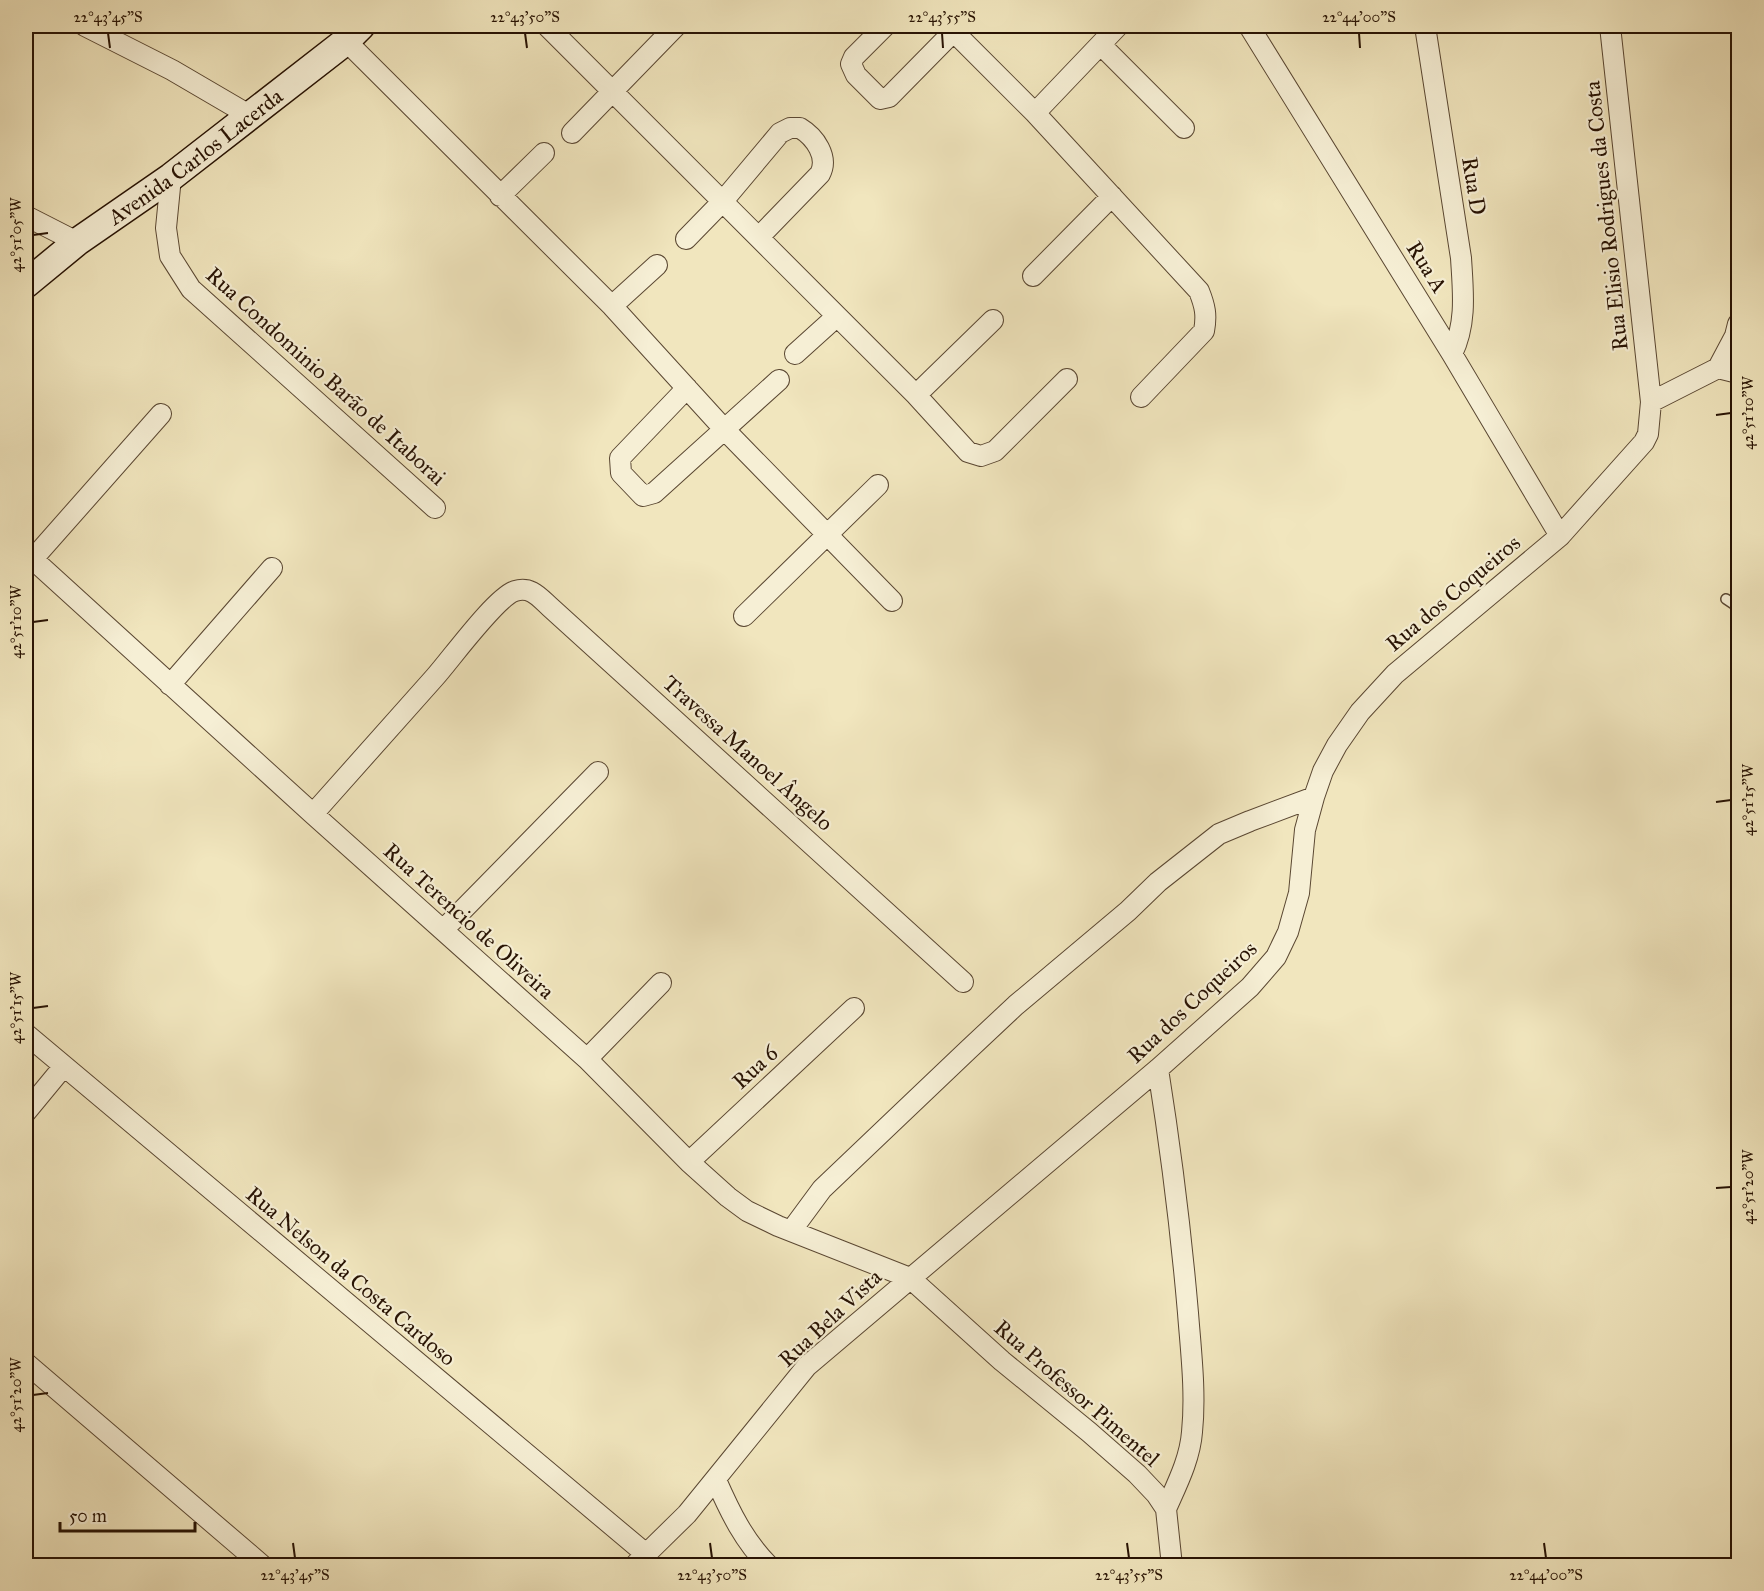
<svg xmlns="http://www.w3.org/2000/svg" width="1764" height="1591" font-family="'IM FELL Great Primer',serif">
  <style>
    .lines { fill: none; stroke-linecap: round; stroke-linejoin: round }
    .lane-casing { stroke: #5a4732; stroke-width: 12 }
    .street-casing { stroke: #5a4732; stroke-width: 22 }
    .secondary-casing { stroke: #271203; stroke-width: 30 }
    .lane { stroke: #f6efd5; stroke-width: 9 }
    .street { stroke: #f6efd5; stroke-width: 20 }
    .secondary { stroke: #f6efd5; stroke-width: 27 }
    .ticks { fill: none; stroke: #271203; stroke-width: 2 }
    .labels { text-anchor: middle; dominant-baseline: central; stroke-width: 4.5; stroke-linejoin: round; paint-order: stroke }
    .street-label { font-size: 22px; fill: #271203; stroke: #f6efd5 }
    .neatline { fill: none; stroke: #271203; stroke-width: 2 }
    .ticks-label { font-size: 15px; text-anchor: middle; fill: #271203 }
  </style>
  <rect width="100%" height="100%" fill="#f1e6be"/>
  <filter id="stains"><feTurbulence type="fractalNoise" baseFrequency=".00333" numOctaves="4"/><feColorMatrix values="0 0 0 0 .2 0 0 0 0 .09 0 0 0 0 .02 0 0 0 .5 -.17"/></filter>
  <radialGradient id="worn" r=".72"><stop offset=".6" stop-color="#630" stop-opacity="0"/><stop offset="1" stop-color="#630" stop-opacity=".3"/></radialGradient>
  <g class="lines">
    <!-- lane casing -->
    <g class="lane-casing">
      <path id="lane" d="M1726,599L1738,607"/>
    </g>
    <!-- street casing -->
    <g class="street-casing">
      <path id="street" d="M85,26L172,70L249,115
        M547,26L916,395L968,452L981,456L995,451L1067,379
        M885,26L854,57L851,64L856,75L880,99L889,97L953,32
        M948,26L1035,113L1199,291C1205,306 1207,315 1204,331L1141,397
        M1249,26L1452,354L1560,536
        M1425,26L1461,258C1463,291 1467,323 1452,354
        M346,41L612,306L724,429L892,601
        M1101,45L1184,128
        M1035,113L1118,26
        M572,133L676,26
        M171,177L166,228L170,256L191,289L435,508
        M500,196L544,153
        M26,216L77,242
        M686,239L723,201L780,133L790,128H800C815,137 829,157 820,174L759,237
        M1033,276L1112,196
        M612,306L657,265
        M795,354L836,317
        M1718,368L1738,373
        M687,388L620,458L621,473L643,496L654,493L779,380
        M916,395L993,320
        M1651,402L1718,368L1735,336L1738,324
        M26,553L313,814L587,1059L689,1162L728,1197L747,1211L778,1226L910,1278L1002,1361L1089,1432L1137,1474L1156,1494L1166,1509L1172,1566
        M32,560L161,414
        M744,616L878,485
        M170,685L272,568
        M313,814C353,769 394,723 435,677C451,659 496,597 515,591C531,586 539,597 550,607L963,982
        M443,930L598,772
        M26,1034L646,1554
        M587,1059L661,983
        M1158,1069C1171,1151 1181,1231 1188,1313C1191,1352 1196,1393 1192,1432C1190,1459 1177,1484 1166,1509
        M26,1112L64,1066
        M689,1162L854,1008
        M791,1231L822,1189L968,1050L1016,1005L1128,911L1158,882L1219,834L1250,821L1314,797
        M26,1363L263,1566
        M716,1480C730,1512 744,1541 769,1566
        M634,1566L687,1514L807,1366L1158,1069L1250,987L1276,957L1288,932L1299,893L1305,830L1314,797L1323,771L1337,745L1360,712L1395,674L1560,536L1644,442L1648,434L1651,402L1610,26"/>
    </g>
    <!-- secondary casing -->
    <g class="secondary-casing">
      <g id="secondary">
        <path id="s1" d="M26,284L77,242L171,177L346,41L361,26"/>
      </g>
    </g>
    <!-- lane -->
    <use href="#lane" class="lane"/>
    <!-- street -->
    <use href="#street" class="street"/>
    <!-- secondary -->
    <use href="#secondary" class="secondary"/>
  </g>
  <!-- ticks -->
  <path class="ticks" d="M108,33L110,48M525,33L527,48M942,33L943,48M1359,33L1360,48M33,235L48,233M1716,415L1731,413M33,622L48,620M1716,802L1731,800M33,1008L48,1006M1716,1188L1731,1187M33,1395L48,1393M293,1543L295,1558M710,1543L712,1558M1127,1543L1129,1558M1544,1543L1546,1558"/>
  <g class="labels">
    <!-- street labels -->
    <g class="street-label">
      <text stroke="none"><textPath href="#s1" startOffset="212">Avenida Carlos Lacerda</textPath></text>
      <text transform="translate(1474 186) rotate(81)">Rua D</text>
      <text transform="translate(1606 216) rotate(-96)">Rua Elisio Rodrigues da Costa</text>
      <text transform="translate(1427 267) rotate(58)">Rua A</text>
      <text transform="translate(326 376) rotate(42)">Rua Condominio Barão de Itaborai</text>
      <text transform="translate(1453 593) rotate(-40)">Rua dos Coqueiros</text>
      <text transform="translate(748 753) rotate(42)">Travessa Manoel Ângelo</text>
      <text transform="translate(469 921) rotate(42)">Rua Terencio de Oliveira</text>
      <text transform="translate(1192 1002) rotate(-43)">Rua dos Coqueiros</text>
      <text transform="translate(755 1067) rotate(-43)">Rua 6</text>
      <text transform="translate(351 1276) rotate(40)">Rua Nelson da Costa Cardoso</text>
      <text transform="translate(830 1318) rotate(-43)">Rua Bela Vista</text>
      <text transform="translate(1077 1393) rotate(41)">Rua Professor Pimentel</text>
    </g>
  </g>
  <!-- margin -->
  <rect width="1764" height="1591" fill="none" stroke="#f1e6be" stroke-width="66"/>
  <!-- scale -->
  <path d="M60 1522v9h135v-9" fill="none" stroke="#271203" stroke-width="3"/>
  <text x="69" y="1522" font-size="18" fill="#271203" stroke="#f6efd5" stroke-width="4.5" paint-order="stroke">50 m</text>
  <rect x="33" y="33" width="1698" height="1525" class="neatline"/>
  <g class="ticks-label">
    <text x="108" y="22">22°43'45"S</text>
    <text x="525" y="22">22°43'50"S</text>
    <text x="942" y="22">22°43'55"S</text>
    <text x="1359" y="22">22°44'00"S</text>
    <text transform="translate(16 235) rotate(-90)" y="5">42°51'05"W</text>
    <text transform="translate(1748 413) rotate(-90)" y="5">42°51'10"W</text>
    <text transform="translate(16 622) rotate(-90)" y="5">42°51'10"W</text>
    <text transform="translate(1748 800) rotate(-90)" y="5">42°51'15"W</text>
    <text transform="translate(16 1008) rotate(-90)" y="5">42°51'15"W</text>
    <text transform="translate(1748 1187) rotate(-90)" y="5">42°51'20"W</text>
    <text transform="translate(16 1395) rotate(-90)" y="5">42°51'20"W</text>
    <text x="295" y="1580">22°43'45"S</text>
    <text x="712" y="1580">22°43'50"S</text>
    <text x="1129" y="1580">22°43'55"S</text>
    <text x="1546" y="1580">22°44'00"S</text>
  </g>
  <rect width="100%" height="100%" filter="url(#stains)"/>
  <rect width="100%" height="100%" fill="url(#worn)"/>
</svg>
